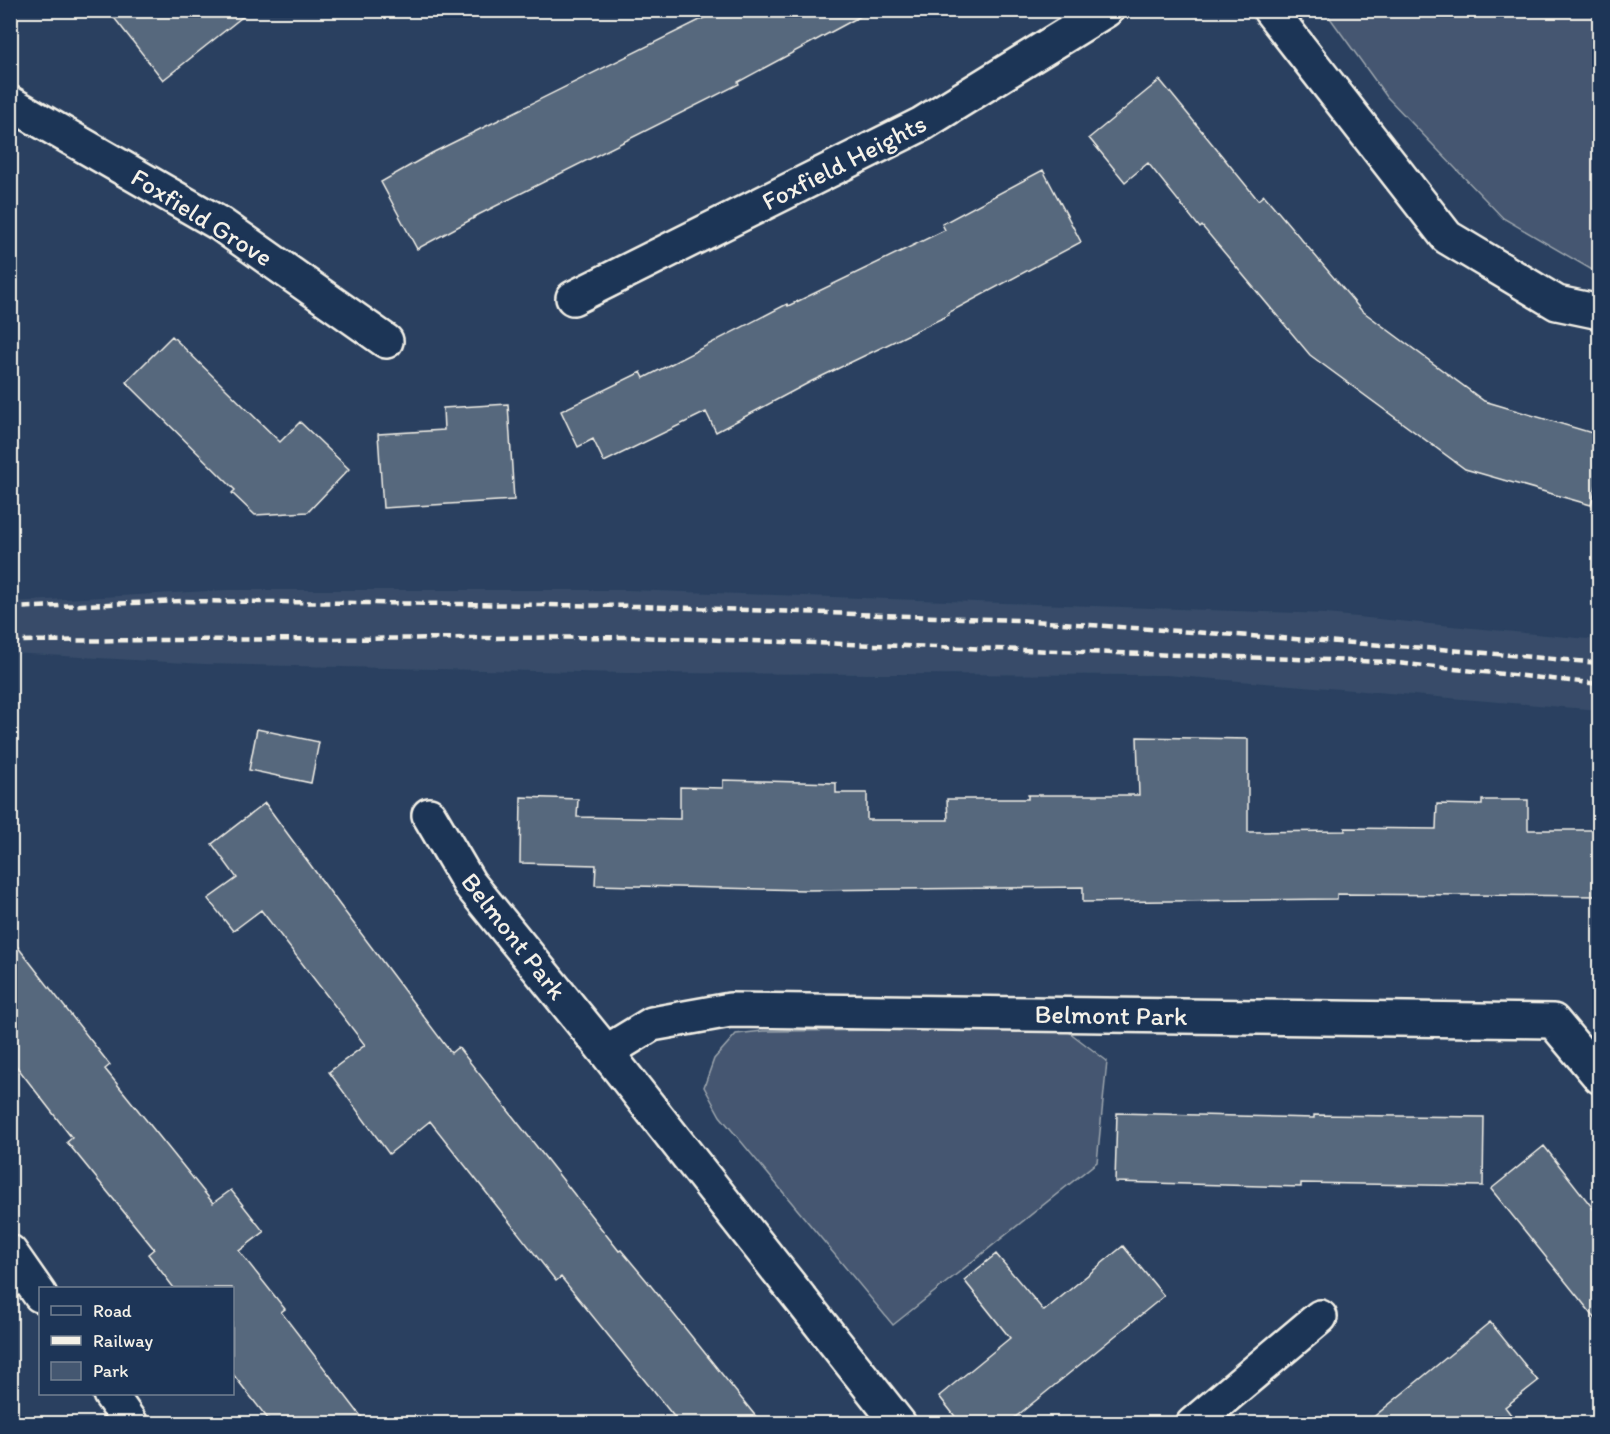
<svg xmlns="http://www.w3.org/2000/svg" width="1610" height="1434" font-family="Itim,sans-serif">
  <style>
    .built { fill: #374c69 }
    .green { fill: #445771; stroke: #9ca4ac; stroke-width: 1.5 }
    .building { fill: #56677d; stroke: #f4f1e8; stroke-width: 1.5 }
    .lines { fill: none; stroke-linecap: round; stroke-linejoin: round }
    .minor-casing { stroke: #f4f1e8; stroke-width: 38 }
    .minor { stroke: #1d3557; stroke-width: 33 }
    .rail { stroke: #f4f1e8; stroke-width: 4.5; stroke-dasharray: 9 4.5; stroke-linecap: butt }
    .labels { text-anchor: middle; dominant-baseline: central; stroke-width: 5; stroke-linejoin: round; paint-order: stroke }
    .street-label { font-size: 26px; fill: #f4f1e8; stroke: #1d3557 }
  </style>
  <rect width="100%" height="100%" fill="#2a4060"/>
  <filter id="ink" filterUnits="userSpaceOnUse"><feTurbulence type="fractalNoise" baseFrequency=".0167" numOctaves="2"/><feDisplacementMap in="SourceGraphic" scale="12" xChannelSelector="R" yChannelSelector="G"/><feConvolveMatrix kernelMatrix="1 2 1 2 8 2 1 2 1" color-interpolation-filters="sRGB"/></filter>
  <g filter="url(#ink)">
    <!-- built -->
    <path class="built" d="M227,590H628L1326,614L1599,640V710L1166,675L624,673L204,664L11,653V602Z"/>
    <!-- green -->
    <path class="green" d="M1325,11H1599V274L1503,218L1387,97Z
      M1065,1029L1107,1061L1097,1162L893,1325L720,1116L704,1087L714,1059L736,1034L763,1031Z"/>
    <!-- building -->
    <path class="building" d="M108,10H251L163,80Z
      M720,10H872L738,82L739,84L474,217V218L417,249L381,182L432,153Z
      M1160,80L1258,200L1264,195L1361,310L1484,401L1599,435V476L1591,505L1465,469L1310,355L1202,226L1200,228L1148,163L1125,182L1089,138Z
      M1043,170L1081,242L948,313L949,315L812,381L716,432L706,412L604,462L593,439L578,447L561,411L641,372L644,378L787,304L788,306L945,230L942,224Z
      M172,336L280,442L300,422L349,469L308,512L255,515L232,493L235,490L126,382Z
      M508,404L514,500L383,508L378,434L444,430L443,408Z
      M257,729L319,742L311,783L249,770Z
      M1137,737L1248,739V832L1345,831V828L1436,829L1437,804L1482,805V800H1528V830H1599V896L1337,894V899L1083,902V887L805,890L595,885L596,865L520,863L521,797L578,799L577,817L680,819V787L723,788V780L836,783V793H867V820H948L947,799H1028V795H1139Z
      M265,803L339,904L451,1053L458,1047L619,1251L621,1250L647,1281L762,1424H680L561,1277L556,1281L430,1121L389,1154L329,1072L365,1045L261,910L233,931L208,899L237,878L212,844Z
      M10,937L110,1065L105,1069L213,1203L231,1190L264,1232L239,1251L285,1309L281,1312L367,1424H272L232,1373V1288H174L148,1254L154,1249L67,1142L72,1138L10,1058Z
      M1117,1113L1314,1118V1115L1484,1117L1483,1186L1301,1183V1187L1115,1182Z
      M1544,1146L1599,1216V1323L1491,1189Z
      M1123,1246L1164,1296L1007,1424H961L939,1396L1010,1338L964,1280L996,1254L1044,1311Z
      M1490,1322L1538,1381L1505,1407L1518,1424H1365Z"/>
    <g class="lines">
      <!-- minor casing -->
      <g class="minor-casing">
        <path id="minor" d="M1270,10L1447,237L1557,303L1600,312
          M10,103L220,224L386,341
          M573,298L922,124L1106,10
          M429,815L469,883L606,1052L899,1424
          M606,1052L652,1024L730,1010L1553,1021L1600,1077
          M10,1252L40,1295
          M110,1394L131,1424
          M1193,1424L1320,1317"/>
      </g>
      <!-- minor -->
      <use href="#minor" class="minor"/>
      <!-- rail -->
      <path class="rail" d="M10,608L181,601L638,606L1018,620L1440,649L1600,663
        M10,641L634,637L1387,662L1600,684"/>
    </g>
  </g>
  <g class="labels">
    <!-- street labels -->
    <g class="street-label">
      <text transform="translate(844 162) rotate(-27)">Foxfield Heights</text>
      <text transform="translate(202 217) rotate(32)">Foxfield Grove</text>
      <text transform="translate(514 936) rotate(52)">Belmont Park</text>
      <text transform="translate(1111 1015) rotate(1)">Belmont Park</text>
    </g>
  </g>
  <!-- margin -->
  <rect width="1610" height="1434" fill="none" stroke="#1d3557" stroke-width="36"/>
  <rect x="18" y="18" width="1574" height="1398" fill="none" stroke="#f4f1e8" stroke-width="2" filter="url(#ink)"/>
  <!-- legend -->
  <rect x="39" y="1287" width="195" height="108" fill="#1d3557" stroke="#738091" stroke-width="1.5"/>
  <rect x="51" y="1306" width="30" height="9" fill="#1d3557" stroke="#738091" stroke-width="1.5"/>
  <text x="93" y="1317" font-size="18" fill="#f4f1e8">Road</text>
  <rect x="51" y="1336" width="30" height="9" fill="#f4f1e8" stroke="#738091" stroke-width="1.5"/>
  <text x="93" y="1347" font-size="18" fill="#f4f1e8">Railway</text>
  <rect x="51" y="1362" width="30" height="18" fill="#445771" stroke="#738091" stroke-width="1.5"/>
  <text x="93" y="1377" font-size="18" fill="#f4f1e8">Park</text>
</svg>
